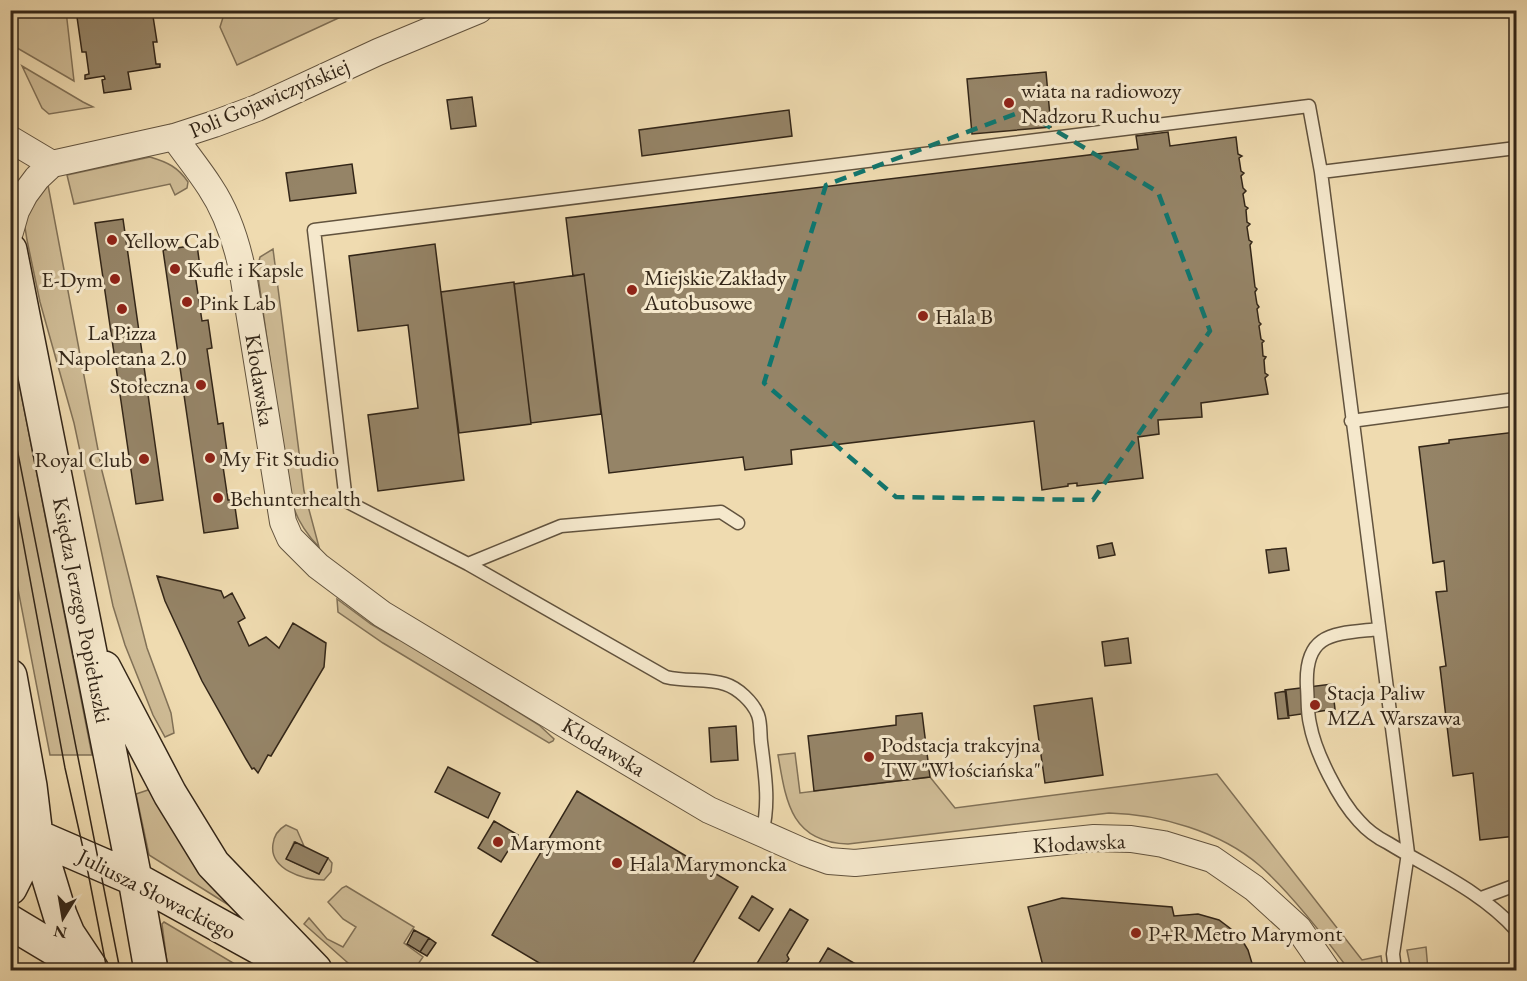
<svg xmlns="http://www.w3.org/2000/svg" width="1527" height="981" font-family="'EB Garamond',serif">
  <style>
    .green { fill: #cfbc96; stroke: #817157; stroke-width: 1.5 }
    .building { fill: #958467; stroke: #332618; stroke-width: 1.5 }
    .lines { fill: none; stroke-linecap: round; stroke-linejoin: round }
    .lane-casing { stroke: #62533e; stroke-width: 15 }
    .street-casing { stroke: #62533e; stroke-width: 28 }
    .secondary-casing { stroke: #332618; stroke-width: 36 }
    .lane { stroke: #f5e8cc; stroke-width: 12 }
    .street { stroke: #f5e8cc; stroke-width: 26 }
    .secondary { stroke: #f5e8cc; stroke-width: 33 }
    .tram { stroke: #332618; stroke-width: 1.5 }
    .marked { fill: none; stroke: #0f766e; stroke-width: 4.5; stroke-dasharray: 12 8; stroke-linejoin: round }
    .poi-dot { fill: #8f2418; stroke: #f5e8cc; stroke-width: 2 }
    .labels { text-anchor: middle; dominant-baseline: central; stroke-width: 6; stroke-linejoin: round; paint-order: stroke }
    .poi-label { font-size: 22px; fill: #332618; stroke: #f5e8cc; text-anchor: start }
    .street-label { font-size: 22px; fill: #332618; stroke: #f5e8cc }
  </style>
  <rect width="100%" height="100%" fill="#efdbb0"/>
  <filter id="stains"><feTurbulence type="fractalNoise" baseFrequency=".00333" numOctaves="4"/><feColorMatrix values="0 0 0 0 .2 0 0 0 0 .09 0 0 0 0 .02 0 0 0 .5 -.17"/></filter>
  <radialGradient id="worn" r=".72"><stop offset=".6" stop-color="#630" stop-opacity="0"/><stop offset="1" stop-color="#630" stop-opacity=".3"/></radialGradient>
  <!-- green -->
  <path class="green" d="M344,10L345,15L237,65L220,27L225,11Z
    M10,11H66L74,81L12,45Z
    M22,66L83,102L93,107L49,114L42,108Z
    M150,157C167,162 178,167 188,182L187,188L175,195L170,184L74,204L67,175Z
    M48,185L102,471L147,648L171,713L174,733L165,737L153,715L125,645L113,606L74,423L40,302L27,240L24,221L37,197Z
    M273,249L304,491L319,547C303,531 294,514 289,493L257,269L260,257Z
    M10,342H11L92,755H50L11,553Z
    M337,599L371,624L397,639L398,638L539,725L554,739L553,741L549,743L383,643L338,612Z
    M795,753L800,793L930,777L955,808L1217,774L1362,960L1381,956L1383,970H1349C1324,936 1291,893 1259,865C1221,832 1159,814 1109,813L848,844C791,842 786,802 778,755Z
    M154,788L235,909L149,855L136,794Z
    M286,825L297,830L304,846L294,842L287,859L319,874L328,858L332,863L331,872L324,880C303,880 269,869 273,844C274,836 279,829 286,825Z
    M346,886L414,927L404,943L423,957L414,970H356L304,924L309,918L327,939L343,947L356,927L343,919L328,902L342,888Z
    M164,922L245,970H168L162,924Z
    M1426,947L1428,970H1411L1407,950Z"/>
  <!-- building -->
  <path class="building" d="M80,10H152L157,42H153L156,64H160V67L128,72L131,89L104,93L102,80L105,79L104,76L85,79V75L89,74L86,52H82L77,17L81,16Z
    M1046,72L1051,127L972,134L967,79Z
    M472,97L476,126L451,129L447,100Z
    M789,110L792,136L642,156L639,130Z
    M1168,132L1170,146L1236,137L1238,154L1242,156L1239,158L1241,171L1244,173L1241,176L1243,188L1246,191L1243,194L1245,206L1248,208L1246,210L1247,222L1250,224L1247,227L1249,240L1252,242L1250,245L1255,287L1257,289L1255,292L1257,304L1259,307L1257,309L1259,322L1261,324L1259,326L1261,339L1264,341L1262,343L1263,356L1266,357L1264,360L1265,373L1268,375L1265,378L1268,394L1201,403L1202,417L1158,420L1159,434L1138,437L1143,478L1077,486V483L1068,484V486L1042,490L1034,421L791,450L792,464L745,470L743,457L609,473L584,274L573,276L566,218L1138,149L1136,136Z
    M352,164L356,193L290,201L286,173Z
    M123,219L163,500L136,504L95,223Z
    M435,244L464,480L378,491L368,415L418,408L408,325L358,331L349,256Z
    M197,245L201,274H195L202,321L208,320L212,348L207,349L218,424L223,423L227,452L221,453L228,500H234L238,528L204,533L163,250Z
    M584,274L601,414L531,423L514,284Z
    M514,282L531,424L459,433L441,292Z
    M1516,432V836L1480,840L1473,773L1453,776L1440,667L1446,666L1436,592L1447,591L1444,561L1433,563L1419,447L1449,443V440Z
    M1112,543L1115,555L1099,558L1097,546Z
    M1286,548L1289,570L1269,573L1266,550Z
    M157,576L221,591L224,598L232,593L245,618L238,622L249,646L266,637L279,648L293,623L326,643L324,667L271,756L268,755L258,773L254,768L252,769L246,759L202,681L165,601Z
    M1128,638L1131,663L1105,666L1102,642Z
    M1332,684L1335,709L1288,716L1285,690Z
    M1286,691L1289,718L1278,719L1275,693Z
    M1092,698L1103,775L1045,783L1034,706Z
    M922,713L930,777L814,791L808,736L896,725V716Z
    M736,726L738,760L711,762L709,728Z
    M448,767L500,793L488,818L435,792Z
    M577,791L738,887L689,970H551L492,935Z
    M494,821L518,835L501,862L478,848Z
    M295,842L328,858L319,874L286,859Z
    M752,896L773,909L759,931L739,918Z
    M1062,898L1172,907L1174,916L1198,914L1219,920L1239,935L1248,950L1254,970H1044L1028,907Z
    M790,909L808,920L787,955L789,959L786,963H782L778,970H753Z
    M414,930L429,938L420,952L407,944Z
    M429,938L436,943L427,956L420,952Z
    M828,948L866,970H815Z"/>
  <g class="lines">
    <!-- lane casing -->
    <g class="lane-casing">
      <path id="lane" d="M1321,172L1516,148
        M1351,421L1516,399
        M468,564L561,526L721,512L738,523
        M1379,629C1335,634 1304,631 1307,687C1308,699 1307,712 1310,724C1315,752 1339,800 1359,821C1366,829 1378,838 1388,843C1432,870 1481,891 1516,930
        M762,834C770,803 765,774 761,742C760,734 761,723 758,715C753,702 738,688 725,684C706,678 686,682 666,677L468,564L346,501L314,230L1309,106L1321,172L1408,853L1393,954L1395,970
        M1481,898L1516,885"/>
    </g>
    <!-- street casing -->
    <g class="street-casing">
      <path id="street" d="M174,137C186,154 199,170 210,187C228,214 237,243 243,274L283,522L290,538L318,566L382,614L586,737L709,810L804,852L829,861L855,863L1094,838L1131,839L1163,844L1212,859L1254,888L1298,928L1327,970
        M10,139L52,164
        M10,232L16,211L25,194L37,178L52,164L174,137L214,124L257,108L378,52L479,10"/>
    </g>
    <!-- secondary casing -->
    <g class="secondary-casing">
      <path id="secondary" d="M10,250L135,879L151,970
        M104,668L170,794L213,864L315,970
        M10,676L30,786L36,836L60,915L68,934L92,970
        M10,825L135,879L300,970
        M10,888L36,836
        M10,922L85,967"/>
    </g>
    <!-- lane -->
    <use href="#lane" class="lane"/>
    <!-- street -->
    <use href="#street" class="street"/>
    <!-- secondary -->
    <use href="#secondary" class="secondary"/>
    <!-- tram -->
    <path class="tram" d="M10,413L120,970
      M10,471L65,768L85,857L107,970"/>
  </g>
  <!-- marked area -->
  <path class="marked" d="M1023,111L1158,192L1210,331L1093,500L896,497L764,383L826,185Z"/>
  <!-- markers -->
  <g class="poi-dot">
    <circle cx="1009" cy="103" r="6"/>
    <circle cx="112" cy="240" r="6"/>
    <circle cx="175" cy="269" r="6"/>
    <circle cx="115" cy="279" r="6"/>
    <circle cx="632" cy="290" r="6"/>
    <circle cx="187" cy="302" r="6"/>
    <circle cx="122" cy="309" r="6"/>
    <circle cx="923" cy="316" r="6"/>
    <circle cx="201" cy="385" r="6"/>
    <circle cx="210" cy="458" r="6"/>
    <circle cx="144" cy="459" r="6"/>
    <circle cx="218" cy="498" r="6"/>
    <circle cx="1315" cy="705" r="6"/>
    <circle cx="869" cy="757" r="6"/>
    <circle cx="498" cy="842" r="6"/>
    <circle cx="617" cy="863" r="6"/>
    <circle cx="1136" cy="933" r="6"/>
  </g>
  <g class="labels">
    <!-- poi labels -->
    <g class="poi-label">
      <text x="1021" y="90">wiata na radiowozy<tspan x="1021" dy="25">Nadzoru Ruchu</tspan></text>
      <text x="124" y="240">Yellow Cab</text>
      <text x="187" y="269">Kufle i Kapsle</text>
      <text x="644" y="277">Miejskie Zakłady<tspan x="644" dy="25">Autobusowe</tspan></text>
      <text x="103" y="279" text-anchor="end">E-Dym</text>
      <text x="199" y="302">Pink Lab</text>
      <text x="935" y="316">Hala B</text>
      <text x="122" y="332" text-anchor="middle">La Pizza<tspan x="122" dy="25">Napoletana 2.0</tspan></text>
      <text x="189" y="385" text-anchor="end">Stołeczna</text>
      <text x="222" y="458">My Fit Studio</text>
      <text x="132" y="459" text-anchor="end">Royal Club</text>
      <text x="230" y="498">Behunterhealth</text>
      <text x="1327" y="692">Stacja Paliw<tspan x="1327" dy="25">MZA Warszawa</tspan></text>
      <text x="881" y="744">Podstacja trakcyjna<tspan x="881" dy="25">TW "Włościańska"</tspan></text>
      <text x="510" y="842">Marymont</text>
      <text x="629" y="863">Hala Marymoncka</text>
      <text x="1148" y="933">P+R Metro Marymont</text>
    </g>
    <!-- street labels -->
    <g class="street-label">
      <text transform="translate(269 98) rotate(-23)">Poli Gojawiczyńskiej</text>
      <text transform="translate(260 380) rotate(81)">Kłodawska</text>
      <text transform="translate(82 610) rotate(79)">Księdza Jerzego Popiełuszki</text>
      <text transform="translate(604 747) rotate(31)">Kłodawska</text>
      <text transform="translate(1079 843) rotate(-3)">Kłodawska</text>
      <text transform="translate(157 894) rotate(27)">Juliusza Słowackiego</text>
    </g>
  </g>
  <!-- margin -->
  <rect width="1527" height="981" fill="none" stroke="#efdbb0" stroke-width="36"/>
  <rect x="12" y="12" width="1503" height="957" fill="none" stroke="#332618" stroke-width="3"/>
  <rect x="18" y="18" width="1491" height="945" fill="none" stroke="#332618" stroke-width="1.5"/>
  <!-- north arrow -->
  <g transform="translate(63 918) rotate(191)" stroke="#f5e8cc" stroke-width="4.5" paint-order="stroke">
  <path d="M0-4.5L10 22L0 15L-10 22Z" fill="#332618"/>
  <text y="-9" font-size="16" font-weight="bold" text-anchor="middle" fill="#332618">N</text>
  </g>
  <rect width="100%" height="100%" filter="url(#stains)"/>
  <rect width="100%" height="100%" fill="url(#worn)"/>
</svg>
